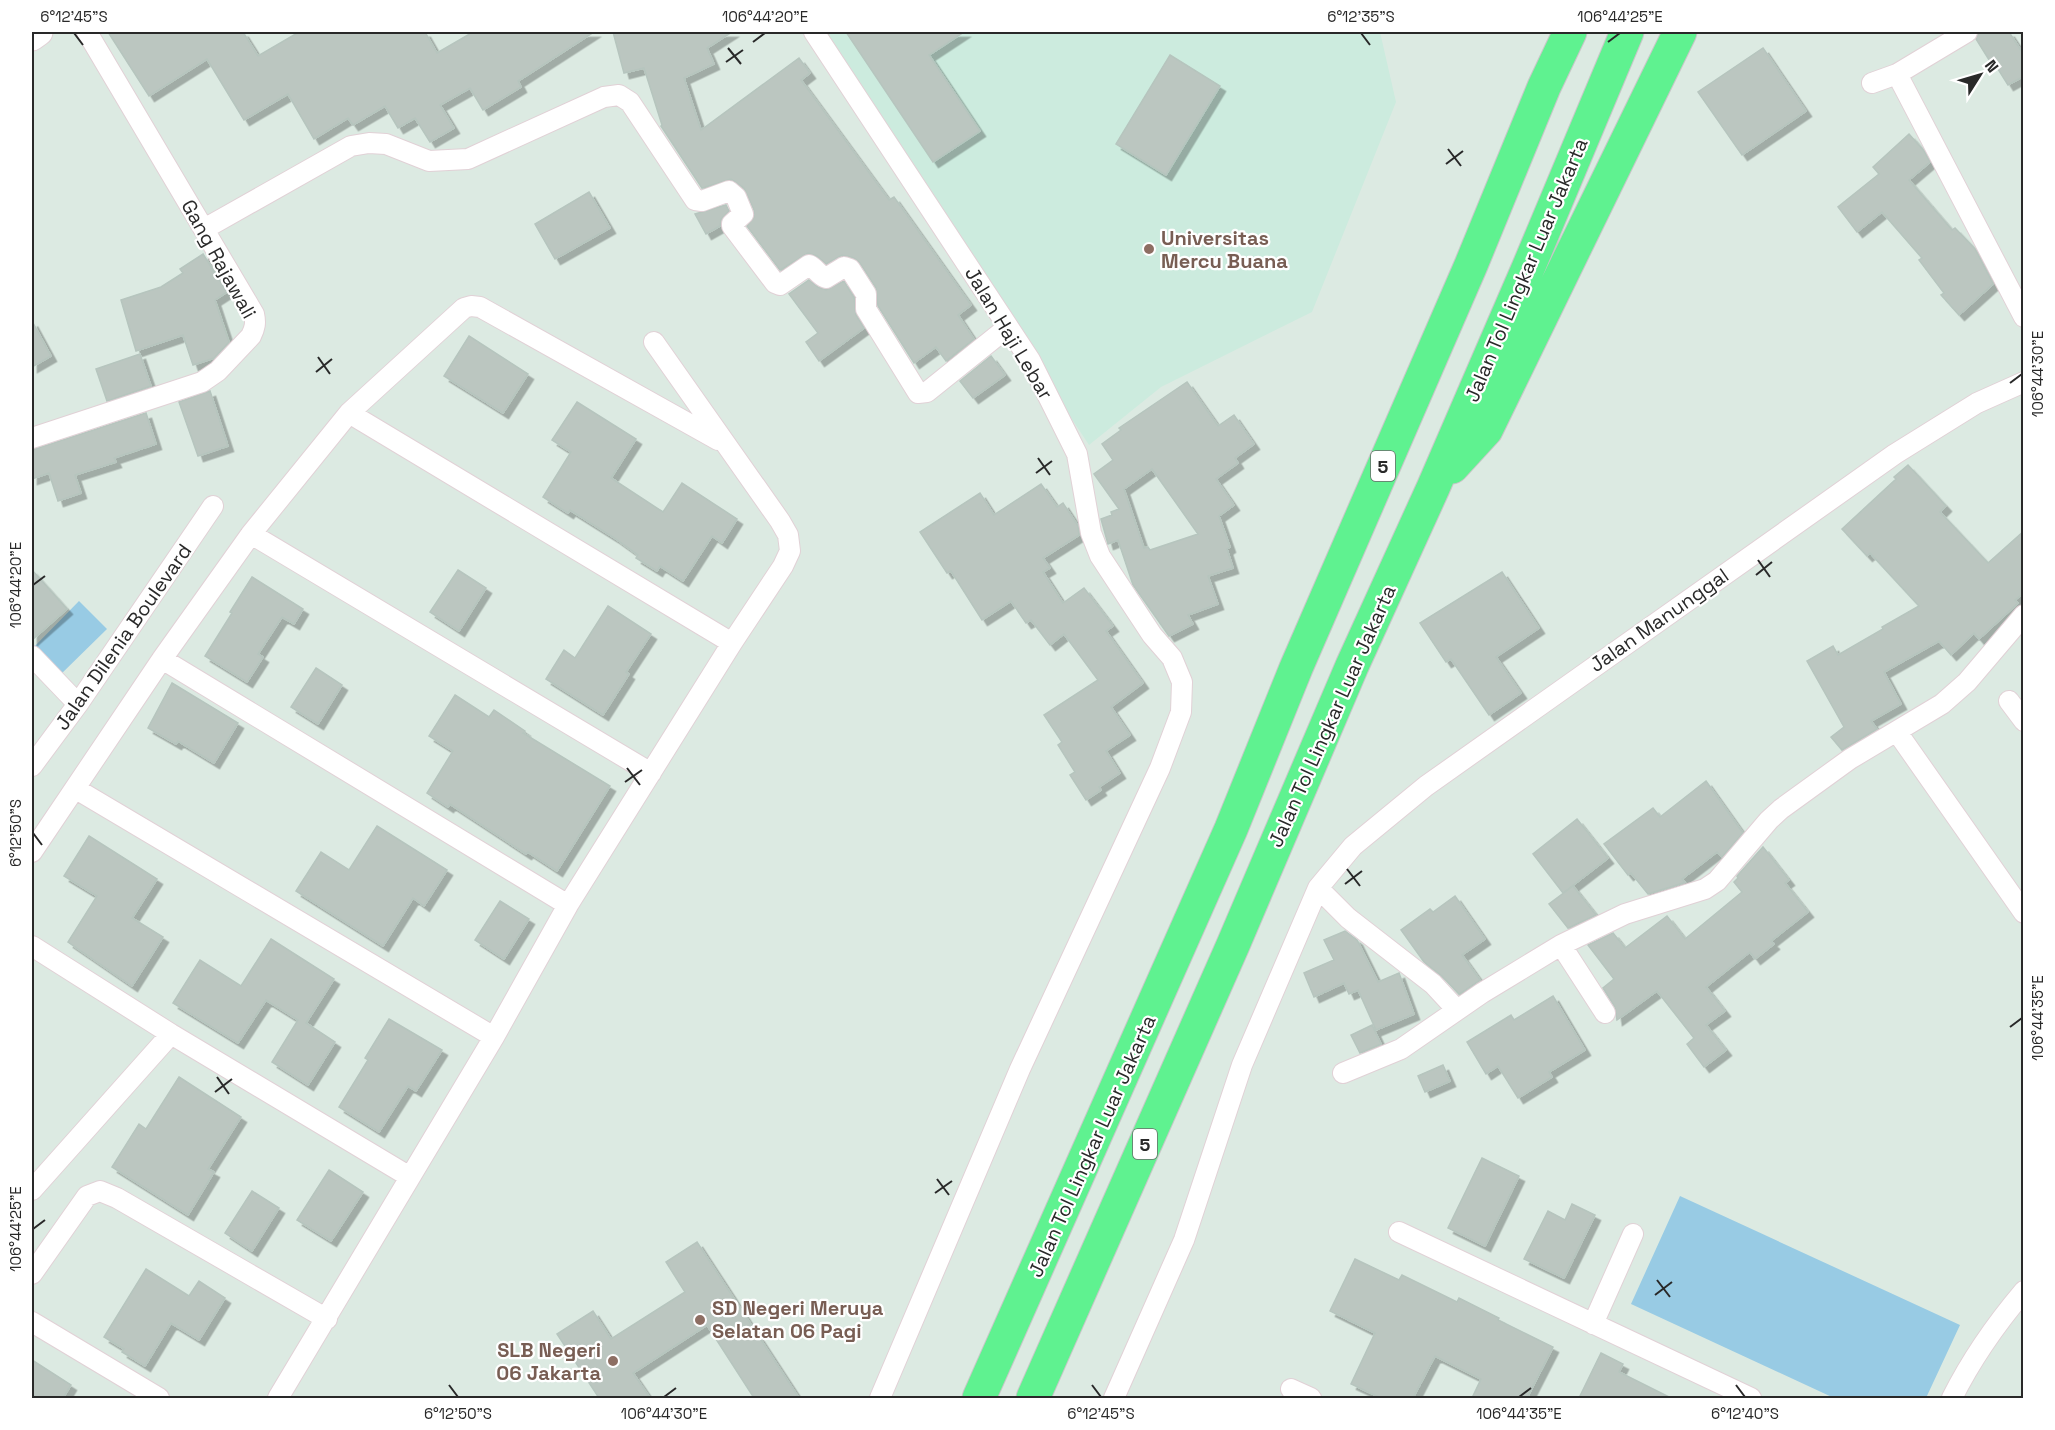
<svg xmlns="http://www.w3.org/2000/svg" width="2055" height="1430" font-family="'Space Grotesk',sans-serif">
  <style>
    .education { fill: #ccebde }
    .pitch { fill: #98cbe4 }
    .building { fill: #bbc6c0; stroke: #b6c5be; stroke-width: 1.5; fill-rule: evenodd; filter: url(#shadow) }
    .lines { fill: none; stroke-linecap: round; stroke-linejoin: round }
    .minor-casing { stroke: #e1d1d6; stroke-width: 22 }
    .secondary-casing { stroke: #e1d1d6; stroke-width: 29 }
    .motorway-casing { stroke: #c7c7c7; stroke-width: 35 }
    .minor { stroke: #fff; stroke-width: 20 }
    .secondary { stroke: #fff; stroke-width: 27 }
    .motorway { stroke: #5ff290; stroke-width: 33 }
    .ticks { fill: none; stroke: #292929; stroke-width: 2 }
    .education-dot { fill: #8d6e63; stroke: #fff; stroke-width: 2 }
    .labels { text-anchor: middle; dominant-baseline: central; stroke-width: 4.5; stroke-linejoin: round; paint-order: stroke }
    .shield { fill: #fff; stroke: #696969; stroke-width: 1.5 }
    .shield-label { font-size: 18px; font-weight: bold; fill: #292929 }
    .education-label { font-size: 20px; font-weight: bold; fill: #785e54; stroke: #fff; text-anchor: start }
    .street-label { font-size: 20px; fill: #292929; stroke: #fff }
    .neatline { fill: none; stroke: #292929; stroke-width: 2 }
    .ticks-label { font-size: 15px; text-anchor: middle; fill: #292929 }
  </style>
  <defs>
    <filter id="shadow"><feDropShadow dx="5.5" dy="5.5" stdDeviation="0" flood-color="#0004"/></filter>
  </defs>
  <rect width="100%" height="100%" fill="#dceae2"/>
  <!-- education -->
  <path class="education" d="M817,32H1380L1396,102L1312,312L1161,387L1089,445Z"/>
  <!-- pitch -->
  <path class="pitch" d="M79,601L107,629L57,678L32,649Z
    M1680,1196L1960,1325L1926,1398H1834L1631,1304Z"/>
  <!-- building -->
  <path class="building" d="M108,32H243L258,56L299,32H425L437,53L473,32H594L518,81L521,87L483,110L470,88L440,105L454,128L430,142L415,118L398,128L385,106L353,125L348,118L314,139L288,94L244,120L207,59L149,96Z
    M613,32H732L707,48L714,64L684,78L701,130L799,58L810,73L801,80L889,200L894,197L971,305L958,315L974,339L946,361L936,347L914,363L878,306L876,288L860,263L854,258L842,255L826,264L817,256L808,253L780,270L747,226L754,217V210L744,188L731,179L702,188L661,126L662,125L644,68L624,73Z
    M846,32H964L929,55L980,131L933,162Z
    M1979,32H2009L2024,55V76L2008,85L1993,61L1991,63L1976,39Z
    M1763,48L1806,111L1742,155L1698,92Z
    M1170,55L1220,86L1166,175L1116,144Z
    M1909,134L1924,151L1930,162L1909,180L1952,230L1955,228L1975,249L1993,284L1959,315L1941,295L1944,293L1919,260L1922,258L1882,212L1857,232L1838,207L1879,174L1873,167Z
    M589,192L610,228L555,259L535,224Z
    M726,205L729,211L721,219L720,226L706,234L695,214Z
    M203,254L227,292L215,300L229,342L214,358L193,365L183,335L136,351L121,300L161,287L183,273L180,269Z
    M809,280L818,287L826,290L844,281L854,298L856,315L864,328L819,361L806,342L818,333L789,294Z
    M32,321L51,356L32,367Z
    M469,336L528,374L503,413L444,376Z
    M140,354L151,386L107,401L96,369Z
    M991,356L1005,375L973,398L960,381Z
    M1187,382L1218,426L1234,415L1254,444L1235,458L1238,463L1216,479L1234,505L1219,516L1230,547L1227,549L1233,568L1208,576L1218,604L1188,615L1193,624L1169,636L1133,585L1118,540L1108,544L1101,519L1112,515L1111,512L1119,509L1094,474L1113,460L1102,444L1121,430L1119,428ZM1152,469L1198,534L1150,550L1148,547L1144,548L1124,489Z
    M210,391L228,446L198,456L179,402Z
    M577,402L636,439L611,478L663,512L682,483L737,519L722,543L712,536L683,581L660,566L657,571L636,558L638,555L613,537L570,510L568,513L543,497L571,452L552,440Z
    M146,413L156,444L114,458L116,462L75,475L81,493L58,501L49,473L32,479V450Z
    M1908,465L1946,506L1940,512L1988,563L2024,531V593L2015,600L2018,603L1979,639L1974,633L1951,655L1939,641L1884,672L1901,704L1871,721L1877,729L1842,750L1831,737L1844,727L1807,661L1833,646L1838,655L1883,629L1882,627L1919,606L1870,553L1867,556L1842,529L1896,479L1894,477Z
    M1041,484L1057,507L1063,503L1078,526L1079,535L1043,558L1050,568L1043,572L1063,603L1084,588L1113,626L1106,631L1143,683L1111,707L1130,735L1106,751L1120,773L1099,787L1101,790L1086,800L1070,775L1075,772L1058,745L1062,742L1044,715L1098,680L1064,634L1050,645L1031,620L1026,623L1011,601L982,620L951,571L947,573L920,532L980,493L994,515Z
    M32,570L67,609L32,640Z
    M458,570L486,588L459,631L430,612Z
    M1502,572L1539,628L1496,657L1521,693L1489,715L1451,659L1446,662L1420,623Z
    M252,577L303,609L294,624L282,617L258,654L263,657L247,682L205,656L232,613L230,612Z
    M608,606L651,634L626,672L629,674L603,715L546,679L564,650L575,658Z
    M316,668L342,685L318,724L291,707Z
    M172,683L238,723L214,763L178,741L176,744L148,728Z
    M455,695L489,717L494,710L525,731L523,733L610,786L557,871L528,852L526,854L450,804L448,807L427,793L453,751L429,736Z
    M1706,781L1743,833L1722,857L1717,852L1682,879L1685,882L1683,883L1648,894L1631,873L1628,875L1604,844L1653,808L1660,817Z
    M1577,819L1608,858L1563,893L1533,854Z
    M377,826L447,870L424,906L413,898L383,946L296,891L321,852L349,870Z
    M89,836L157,879L132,918L163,937L132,986L68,942L97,896L64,876Z
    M1763,847L1789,880L1785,883L1808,912L1771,941L1774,944L1755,959L1750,952L1706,987L1725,1011L1706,1025L1726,1050L1704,1067L1687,1044L1694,1038L1657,991L1617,1020L1615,1007L1603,988L1614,979L1588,945L1613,933L1625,948L1667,916L1685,939L1742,892L1734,882L1738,878L1737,876Z
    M1573,886L1596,915L1568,928L1549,904Z
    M1455,896L1485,939L1462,955L1480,980L1459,994L1442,976L1424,962L1401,930L1430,909L1433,912Z
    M500,901L529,919L504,959L475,940Z
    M1345,931L1357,940L1378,982L1399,973L1414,1014L1376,1030L1358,990L1349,994L1344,983L1314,997L1304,973L1334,960L1324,940Z
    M271,939L334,979L306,1023L335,1042L308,1085L272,1062L298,1020L266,1000L238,1043L173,1003L200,960L241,986Z
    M1553,996L1585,1050L1549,1072L1552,1077L1518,1098L1498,1066L1486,1074L1467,1042L1511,1015L1514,1020Z
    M389,1019L442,1050L416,1091L408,1086L379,1132L339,1107L368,1060L365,1058Z
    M1372,1025L1381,1044L1360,1053L1351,1035Z
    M1443,1065L1450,1081L1425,1092L1418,1076Z
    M179,1077L241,1117L208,1169L214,1172L188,1215L112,1167L139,1124L146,1129Z
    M1482,1158L1519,1176L1485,1246L1448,1228Z
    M329,1170L363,1192L331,1241L297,1220Z
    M252,1191L279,1208L252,1251L225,1233Z
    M1572,1204L1595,1215L1564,1278L1524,1259L1548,1211L1565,1220Z
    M697,1242L799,1398H754L707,1325L633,1373L650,1398H599L557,1334L593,1311L611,1339L685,1292L666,1262Z
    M1355,1259L1399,1280L1402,1275L1457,1302L1459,1298L1499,1318L1498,1320L1553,1347L1527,1398H1472L1481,1379L1435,1356L1413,1398H1381L1351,1384L1375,1333L1330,1311Z
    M146,1269L189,1296L199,1281L225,1298L199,1340L171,1323L145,1366L122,1352L124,1349L104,1337Z
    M1601,1353L1623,1364L1619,1372L1671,1398H1579Z
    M32,1360L71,1385L63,1398H32Z"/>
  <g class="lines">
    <!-- minor casing -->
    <g class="minor-casing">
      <path id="minor" d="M814,32L1030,360L1077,454L1091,533L1100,556L1152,635L1172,658L1182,682L1181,712L1160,768L1020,1069L880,1398
        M1897,74L2024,317
        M1872,83L1897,74L1967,32
        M204,229L351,146L369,143L386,144L429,161L468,159L604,97L619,95L630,102L695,200L702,201L729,191L736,197L743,214L732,224V226L775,283L780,285L809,265C816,268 818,275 826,278L844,267L850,269L866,294V309L918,393L927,392L1008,327
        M349,413L732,643
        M32,438L202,382L218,371L251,336C255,328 256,323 254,314L87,32
        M251,534L651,773
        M32,656L78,704
        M162,659L568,905
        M2009,701L2024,721
        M1897,732L2024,913
        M32,766L78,704L213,506
        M76,789L494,1037
        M32,852L162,659L251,534L349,413L464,308L471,306L480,307L718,440
        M1318,888L1348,918L1433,984L1457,1010
        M1561,945L1605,1013
        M32,946L171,1034L410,1177
        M1343,1073L1401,1049L1482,993L1561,945L1625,914L1705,889L1717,881L1769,820L1781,809L1850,759L1942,704L1967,682L2024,615
        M32,1190L171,1034
        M1399,1232L1751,1398
        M32,1274L87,1196L100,1191L117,1198L327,1319
        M32,1322L159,1398
        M1593,1324L1633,1234
        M1291,1389L1311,1398
        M278,1398L494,1037L568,905L732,643L783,566L790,551L788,535L780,521L654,342
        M1114,1398L1184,1240L1242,1065L1318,888L1353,846L1426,786L1895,454L1977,403L2024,382
        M1952,1398C1971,1360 1996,1324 2024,1291"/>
    </g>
    <!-- secondary casing -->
    <g class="secondary-casing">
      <path id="secondary" d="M32,37L39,32"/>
    </g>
    <!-- motorway casing -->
    <g class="motorway-casing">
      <path id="motorway" d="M1452,467L1486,430L1680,32
        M979,1398L1231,829L1296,668L1471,265L1544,87L1570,32
        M1033,1398L1233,945L1352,666L1433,488L1529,266L1627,32"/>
    </g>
    <!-- minor -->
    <use href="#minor" class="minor"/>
    <!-- secondary -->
    <use href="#secondary" class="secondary"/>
    <!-- motorway -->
    <use href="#motorway" class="motorway"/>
  </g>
  <!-- ticks -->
  <path class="ticks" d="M74,33L83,45M1361,33L1370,45M753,42L765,33M1608,42L1620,33M728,48L741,64M726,62L743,50M1448,149L1461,166M1446,164L1463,151M318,357L330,374M316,372L332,359M2010,383L2022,374M1038,458L1050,475M1036,473L1052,461M1758,560L1770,577M1756,575L1772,562M33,585L45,576M627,768L640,785M625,782L642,770M33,833L42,845M1347,869L1360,886M1345,884L1362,871M2010,1027L2022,1018M217,1077L229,1094M215,1092L232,1079M937,1179L949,1195M935,1193L952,1181M33,1229L45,1220M1657,1280L1670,1297M1655,1295L1672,1282M449,1385L458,1397M1092,1385L1101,1397M1736,1385L1745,1397M664,1397L676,1388M1519,1397L1531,1388"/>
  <!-- markers -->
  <g class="education-dot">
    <circle cx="1149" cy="249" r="6"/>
    <circle cx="700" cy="1320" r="6"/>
    <circle cx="613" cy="1361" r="6"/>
  </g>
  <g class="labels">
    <!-- shield labels -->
    <g class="shield">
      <rect x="1371" y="451" width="24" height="30" rx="4.5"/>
      <rect x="1133" y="1129" width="24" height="30" rx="4.5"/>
    </g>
    <g class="shield-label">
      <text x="1383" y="466">5</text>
      <text x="1145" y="1144">5</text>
    </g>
    <!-- education labels -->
    <g class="education-label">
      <text x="1161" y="238">Universitas<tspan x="1161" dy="23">Mercu Buana</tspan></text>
      <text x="712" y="1308">SD Negeri Meruya<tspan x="712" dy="23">Selatan 06 Pagi</tspan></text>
      <text x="601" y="1350" text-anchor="end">SLB Negeri<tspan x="601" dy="23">06 Jakarta</tspan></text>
    </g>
    <!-- street labels -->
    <g class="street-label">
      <text transform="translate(219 259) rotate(61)">Gang Rajawali</text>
      <text transform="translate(1526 270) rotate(-67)">Jalan Tol Lingkar Luar Jakarta</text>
      <text transform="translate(1009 333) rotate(59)">Jalan Haji Lebar</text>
      <text transform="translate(1659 620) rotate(-35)">Jalan Manunggal</text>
      <text transform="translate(123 637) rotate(-55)">Jalan Dilenia Boulevard</text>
      <text transform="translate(1332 716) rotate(-66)">Jalan Tol Lingkar Luar Jakarta</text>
      <text transform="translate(1092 1146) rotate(-66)">Jalan Tol Lingkar Luar Jakarta</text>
    </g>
  </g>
  <!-- border -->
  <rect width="2055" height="1430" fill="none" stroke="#ffffff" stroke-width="66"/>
  <!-- north arrow -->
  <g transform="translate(1980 75) rotate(53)" stroke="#ffffff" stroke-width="4.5" paint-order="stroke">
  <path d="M0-4.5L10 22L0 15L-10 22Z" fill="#292929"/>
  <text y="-9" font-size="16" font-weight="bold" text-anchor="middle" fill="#292929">N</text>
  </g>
  <rect x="33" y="33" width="1989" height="1364" class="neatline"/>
  <g class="ticks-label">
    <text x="74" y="22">6°12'45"S</text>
    <text x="765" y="22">106°44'20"E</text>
    <text x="1361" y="22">6°12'35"S</text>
    <text x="1620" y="22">106°44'25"E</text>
    <text transform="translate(2038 374) rotate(-90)" y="5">106°44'30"E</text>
    <text transform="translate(16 585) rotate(-90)" y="5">106°44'20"E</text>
    <text transform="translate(16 833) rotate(-90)" y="5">6°12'50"S</text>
    <text transform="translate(2038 1018) rotate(-90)" y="5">106°44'35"E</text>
    <text transform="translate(16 1229) rotate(-90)" y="5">106°44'25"E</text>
    <text x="458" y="1419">6°12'50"S</text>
    <text x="664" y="1419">106°44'30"E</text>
    <text x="1101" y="1419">6°12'45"S</text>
    <text x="1519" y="1419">106°44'35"E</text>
    <text x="1745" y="1419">6°12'40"S</text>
  </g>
</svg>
